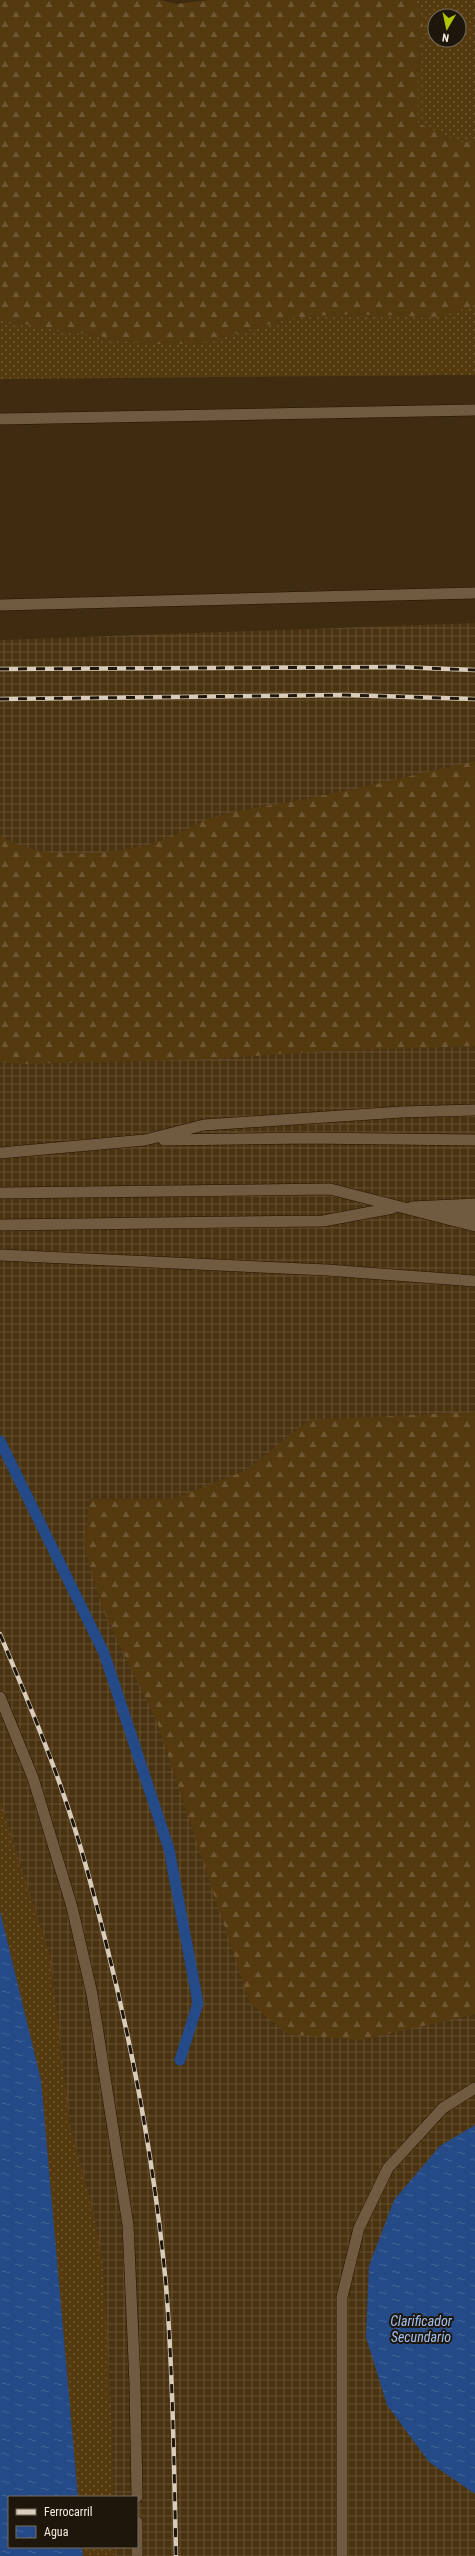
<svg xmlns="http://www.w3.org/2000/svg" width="475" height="2556" font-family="'Roboto Condensed',sans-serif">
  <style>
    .industrial { fill: url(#industrial-grid); fill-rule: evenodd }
    .grass { fill: url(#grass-dots); fill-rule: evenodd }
    .forest { fill: url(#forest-firs) }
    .water { fill: url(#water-ripples) }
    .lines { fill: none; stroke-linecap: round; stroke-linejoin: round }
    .stream { stroke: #244a87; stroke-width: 11 }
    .service-casing { stroke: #241300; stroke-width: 12 }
    .service { stroke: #705b40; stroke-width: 11 }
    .rail-casing { stroke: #daccbb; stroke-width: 4.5 }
    .rail { stroke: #1e160a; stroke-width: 3; stroke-dasharray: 9; stroke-linecap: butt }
    .labels { text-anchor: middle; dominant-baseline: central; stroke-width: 4; stroke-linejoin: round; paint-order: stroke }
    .water-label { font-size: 14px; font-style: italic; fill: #a0c2f7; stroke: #1e160a }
  </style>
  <defs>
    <pattern id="industrial-grid" width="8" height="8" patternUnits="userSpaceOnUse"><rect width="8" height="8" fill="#4a3310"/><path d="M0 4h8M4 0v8" fill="none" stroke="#655132"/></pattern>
    <pattern id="grass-dots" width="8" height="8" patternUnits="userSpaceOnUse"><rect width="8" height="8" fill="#553a10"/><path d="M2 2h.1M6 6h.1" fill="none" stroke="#6e5732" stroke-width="1.8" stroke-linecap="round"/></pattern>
    <pattern id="forest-firs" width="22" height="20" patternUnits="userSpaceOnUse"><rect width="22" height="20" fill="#553a10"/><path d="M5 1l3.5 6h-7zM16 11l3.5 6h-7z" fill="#6e5732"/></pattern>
    <pattern id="water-ripples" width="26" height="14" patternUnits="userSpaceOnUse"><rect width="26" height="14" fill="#244a87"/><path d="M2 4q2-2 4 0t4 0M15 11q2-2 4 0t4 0" fill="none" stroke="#456498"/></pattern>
  </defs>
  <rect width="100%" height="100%" fill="#3e2b10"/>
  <!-- industrial -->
  <path class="industrial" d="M475,623V2556H0V640ZM9,2497H137V2547H9Z"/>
  <!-- grass -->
  <path class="grass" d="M415,0H475V142H458L418,123V77L423,25ZM435,16H459V40H435Z
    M473,304L475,305V375L0,379V320L146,344H197L292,318L342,314L440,317Z
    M0,1801L50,1956L70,2125L94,2215L103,2264L112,2430L113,2497H78L41,2080L0,1911Z
    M82,2547H114V2556H83Z"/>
  <!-- forest -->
  <path class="forest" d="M0,0H159L177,4L208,0H415L423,25L418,77V123L458,142H475V305L440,317L342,314L292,318L197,344H146L0,320Z
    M475,761V1046L327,1051L210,1059L21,1064L0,1062V835C38,863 120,855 162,840C180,834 197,822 215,817C247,808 282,804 316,797C369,786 422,773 475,761Z
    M475,1412V2014L361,2040L288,2034L250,2003L157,1722L102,1608L84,1545L90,1499H172L245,1471L309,1420Z"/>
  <!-- water -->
  <path class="water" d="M0,1911L41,2080L78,2497H9V2547H82L83,2556H0Z
    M475,2125V2494L429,2462L387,2405L366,2337L369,2266L394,2200L440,2146Z"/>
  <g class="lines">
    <!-- stream -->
    <path class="stream" d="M0,1441L104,1653L169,1849L198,2003L180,2060"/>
    <!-- service casing -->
    <g class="service-casing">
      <path id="service" d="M0,419L475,410
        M0,605L475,593
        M164,1140L308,1138L475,1140
        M0,1153L145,1140L204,1125L401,1112L475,1110
        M0,1193L330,1189L475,1226
        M412,1207L475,1204
        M441,1212L475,1215
        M0,1225L323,1221L393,1208
        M0,1255L327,1270L475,1281
        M0,1697L33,1778L72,1907L92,1994L128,2225L135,2383L137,2497
        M137,2522V2556
        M342,2556V2297L359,2228L388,2168L443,2108L475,2088"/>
    </g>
    <!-- service -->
    <use href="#service" class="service"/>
    <!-- rail casing -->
    <g class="rail-casing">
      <path id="rail" d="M0,669L398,667L475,670
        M0,699L345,695L475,699
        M0,1634C22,1687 45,1740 63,1793C80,1841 93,1890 105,1939C134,2053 155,2169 166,2285C173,2375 174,2466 176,2556"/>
    </g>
    <!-- rail -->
    <use href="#rail" class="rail"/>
  </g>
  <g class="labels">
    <!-- water labels -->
    <g class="water-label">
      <text x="421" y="2321">Clarificador<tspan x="421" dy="16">Secundario</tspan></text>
    </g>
  </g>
  <!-- legend -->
  <rect x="8" y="2496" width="130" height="52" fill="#1e160a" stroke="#766c5e"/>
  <rect x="16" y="2509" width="20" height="6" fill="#daccbb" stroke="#766c5e"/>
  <text x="44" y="2516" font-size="12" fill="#f9ecdd">Ferrocarril</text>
  <rect x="16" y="2526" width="20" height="12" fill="url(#water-ripples)" stroke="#766c5e"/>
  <text x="44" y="2536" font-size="12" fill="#f9ecdd">Agua</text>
  <!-- north arrow -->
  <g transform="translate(447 28) rotate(189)"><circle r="19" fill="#1e160a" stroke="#766c5e"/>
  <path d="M0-3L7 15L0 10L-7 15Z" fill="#afc503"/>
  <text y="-6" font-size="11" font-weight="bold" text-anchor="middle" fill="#f9ecdd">N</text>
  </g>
</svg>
